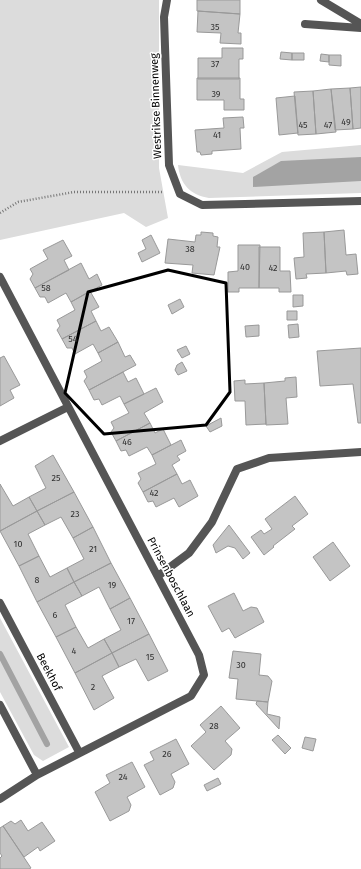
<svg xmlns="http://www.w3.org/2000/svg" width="361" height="869" font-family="'Fira Sans',sans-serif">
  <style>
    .green { fill: #dcdcdc }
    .water { fill: #a3a3a3 }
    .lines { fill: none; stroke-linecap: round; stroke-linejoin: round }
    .stream { stroke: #a3a3a3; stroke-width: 6 }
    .building { fill: #c4c4c4; stroke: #999 }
    .path { stroke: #777; stroke-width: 2.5; stroke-dasharray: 1 2; stroke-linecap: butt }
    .lane { stroke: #555; stroke-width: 8 }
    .street { stroke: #555; stroke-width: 8 }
    .marked { fill: none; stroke: #000; stroke-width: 3; stroke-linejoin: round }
    .labels { text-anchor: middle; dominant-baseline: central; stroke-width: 3; stroke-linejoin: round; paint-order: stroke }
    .number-label { font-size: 9px; fill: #313131 }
    .street-label { font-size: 11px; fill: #000; stroke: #fff }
  </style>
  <rect width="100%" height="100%" fill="#fff"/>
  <!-- green -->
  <path class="green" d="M0,0H159V168L168,218L146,227L124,213L0,240Z
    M361,145V193L209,198C190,195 180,184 178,165L243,173L282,152Z
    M0,618L69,747L43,761L34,755L0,692Z"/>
  <!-- water -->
  <path class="water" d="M361,157V181L253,187V177L281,161Z"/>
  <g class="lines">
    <!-- stream -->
    <path class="stream" d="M0,654L47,744"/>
  </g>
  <!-- building -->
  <path class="building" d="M197,0H240V14L197,11Z
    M198,11L240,14L238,33H241V44L220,43L221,33L197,32Z
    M222,48H243V59H239V79H198V58H222Z
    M281,52L292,53V60L280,59Z
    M292,53H304V60H292Z
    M321,54L329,55V62L320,61Z
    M329,55H341V66L329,65Z
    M197,78H240V99H244V110H224V100H197Z
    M361,87V128L353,129L350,88Z
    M350,88L353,129L335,130L331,89Z
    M331,89L336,132L316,134L313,91Z
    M313,91L316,134L298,135L294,92Z
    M295,96L298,133L279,135L276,98Z
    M243,117L244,128H240L241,149L212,151V154L201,155L200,152H197L195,130L224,128L223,118Z
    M344,230L346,255L356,254L358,274L347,275L346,271L326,273L324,232Z
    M201,232L213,233V236L218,237L217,247H220L214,275L192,273L193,265L165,263L168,239L195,242L196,235H201Z
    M324,232L326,273L306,274L307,278L296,279L294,258L304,257L303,233Z
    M151,235L160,253L142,262L138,253L146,249L142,240Z
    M63,240L72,256L64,260L69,270L35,288L30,279L33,274L30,269L48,259L43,250Z
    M238,245H260L259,288H239V292H228V272L238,271Z
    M259,247H280V271H290L291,292H279V288H259Z
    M81,263L89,279L97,274L102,285L71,302L66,293L48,303L45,297H40L35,288Z
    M90,291L99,307L91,311L96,321L62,339L57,330L60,326L57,320L75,310L71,302Z
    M293,295H303V306L293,307Z
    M180,299L184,307L172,314L168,305Z
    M287,311H297V320H287Z
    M96,321L101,331L109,327L118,342L98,353L93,344L75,354L72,348H67L62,339Z
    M298,324L299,337L289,338L288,325Z
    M259,325V336L246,337L245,326Z
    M118,342L125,357L130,355L136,365L89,390L84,381L87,377L84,371L102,361L98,353Z
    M186,346L190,354L182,358L177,350Z
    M361,348V423H358L353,384L320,386L317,351Z
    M4,356L20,385L10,390L14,398L0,406V358Z
    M182,362L187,371L178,375L175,370L177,365Z
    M123,372L128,382L136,378L144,394L124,404L120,396L102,405L99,399L94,400L89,390Z
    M296,377L297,397L286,398L288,424L266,425L264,383L285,381V378Z
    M245,380V384L264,383L266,424L246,425L245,401H235L234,381Z
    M156,388L163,402L144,413L150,423L116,441L111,432L114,428L111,422L129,413L124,404Z
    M221,418L222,426L210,432L206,426Z
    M150,423L155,433L163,429L171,445L152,455L147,447L129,456L126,450L121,451L116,441Z
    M181,440L186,451L177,456L180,460L172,465L177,474L143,492L138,483L141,479L138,473L156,464L152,455Z
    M53,455L74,492L37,511L29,497L46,488L35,466Z
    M177,474L182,484L190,480L198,496L179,507L174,498L156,507L153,501L148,502L143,492Z
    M0,484L13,506L29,497L37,511L0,531Z
    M74,492L93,527L73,538L61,517L45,525L37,511Z
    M295,496L308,514L292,526L295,529L273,546L274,547L264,555L251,537L261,530L264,534L272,529L265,519Z
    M37,511L45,525L28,534L39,556L19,566L0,531Z
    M229,525L250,553L243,559L235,548L228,546L216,553L213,545Z
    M93,527L111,563L74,582L67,568L84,559L73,538Z
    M333,542L350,566L330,581L313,557Z
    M39,556L50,577L67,568L74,582L37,602L19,566Z
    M111,563L130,598L110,609L99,587L82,596L74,582Z
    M74,582L82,596L65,605L76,627L56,637L37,602Z
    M234,593L243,611L251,607L257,608L264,622L235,638L229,628L222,632L208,606Z
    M130,598L149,634L112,653L104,639L121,630L110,609Z
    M76,627L88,648L104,639L112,653L75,673L56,637Z
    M149,634L168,671L148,681L136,659L119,667L112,653Z
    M233,651L261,654L259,675L268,676L272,681L268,702L236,699L238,679L229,678Z
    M112,653L119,667L102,676L114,698L94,710L75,673Z
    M257,701L268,702L267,714L280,717L279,729L256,704Z
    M221,706L240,728L225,741L232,749L231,755L214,770L191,746L206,732L200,725Z
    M278,735L291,748L285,754L272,740Z
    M305,737L316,739L313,751L302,748Z
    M176,739L189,764L171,774L175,782L173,788L160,795L144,765L154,760L150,752Z
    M132,762L145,787L127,797L131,805L129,811L110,821L95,792L110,783L106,775Z
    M218,778L221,784L207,791L204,785Z
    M21,820L28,831L42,822L55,841L40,851L38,847L24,857L3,826L11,821L15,824Z
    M3,826L31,868L29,869H0V858L2,856L0,853V828Z"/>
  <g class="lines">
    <!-- path -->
    <path class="path" d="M0,213L18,202L74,192H163"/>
    <!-- lane -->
    <path class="lane" d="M321,0L361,24
      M305,24L361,28"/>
    <!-- street -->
    <path class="street" d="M167,0L164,17L169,165L180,194L202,205L361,201
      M0,277L199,655L204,675L191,696L37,775L0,799
      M0,441L68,407
      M158,576L189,553L212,522L237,469L269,458L361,452
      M0,603L79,752
      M0,705L37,775"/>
  </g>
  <!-- marked area -->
  <path class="marked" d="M168,270L226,283L230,392L206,425L104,434L65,393L88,292Z"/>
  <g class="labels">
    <!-- number labels -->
    <g class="number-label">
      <text x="215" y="27">35</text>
      <text x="215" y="64">37</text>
      <text x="216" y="94">39</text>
      <text x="346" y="122">49</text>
      <text x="303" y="125">45</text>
      <text x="328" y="125">47</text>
      <text x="217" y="135">41</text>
      <text x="190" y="249">38</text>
      <text x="245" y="267">40</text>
      <text x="273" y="268">42</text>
      <text x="46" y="288">58</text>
      <text x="73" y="339">54</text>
      <text x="127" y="442">46</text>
      <text x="56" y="478">25</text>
      <text x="154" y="493">42</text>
      <text x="75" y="514">23</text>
      <text x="18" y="544">10</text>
      <text x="93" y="549">21</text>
      <text x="37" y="580">8</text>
      <text x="112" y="585">19</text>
      <text x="55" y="615">6</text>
      <text x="131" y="621">17</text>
      <text x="74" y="651">4</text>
      <text x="150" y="657">15</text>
      <text x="241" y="665">30</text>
      <text x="93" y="687">2</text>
      <text x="214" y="726">28</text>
      <text x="167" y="754">26</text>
      <text x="123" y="777">24</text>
    </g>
    <!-- street labels -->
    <g class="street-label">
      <text transform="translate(156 106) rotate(-92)">Westrikse Binnenweg</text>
      <text transform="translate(171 577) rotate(62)">Prinsenboschlaan</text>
      <text transform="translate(49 672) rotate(62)">Beekhof</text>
    </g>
  </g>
</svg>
